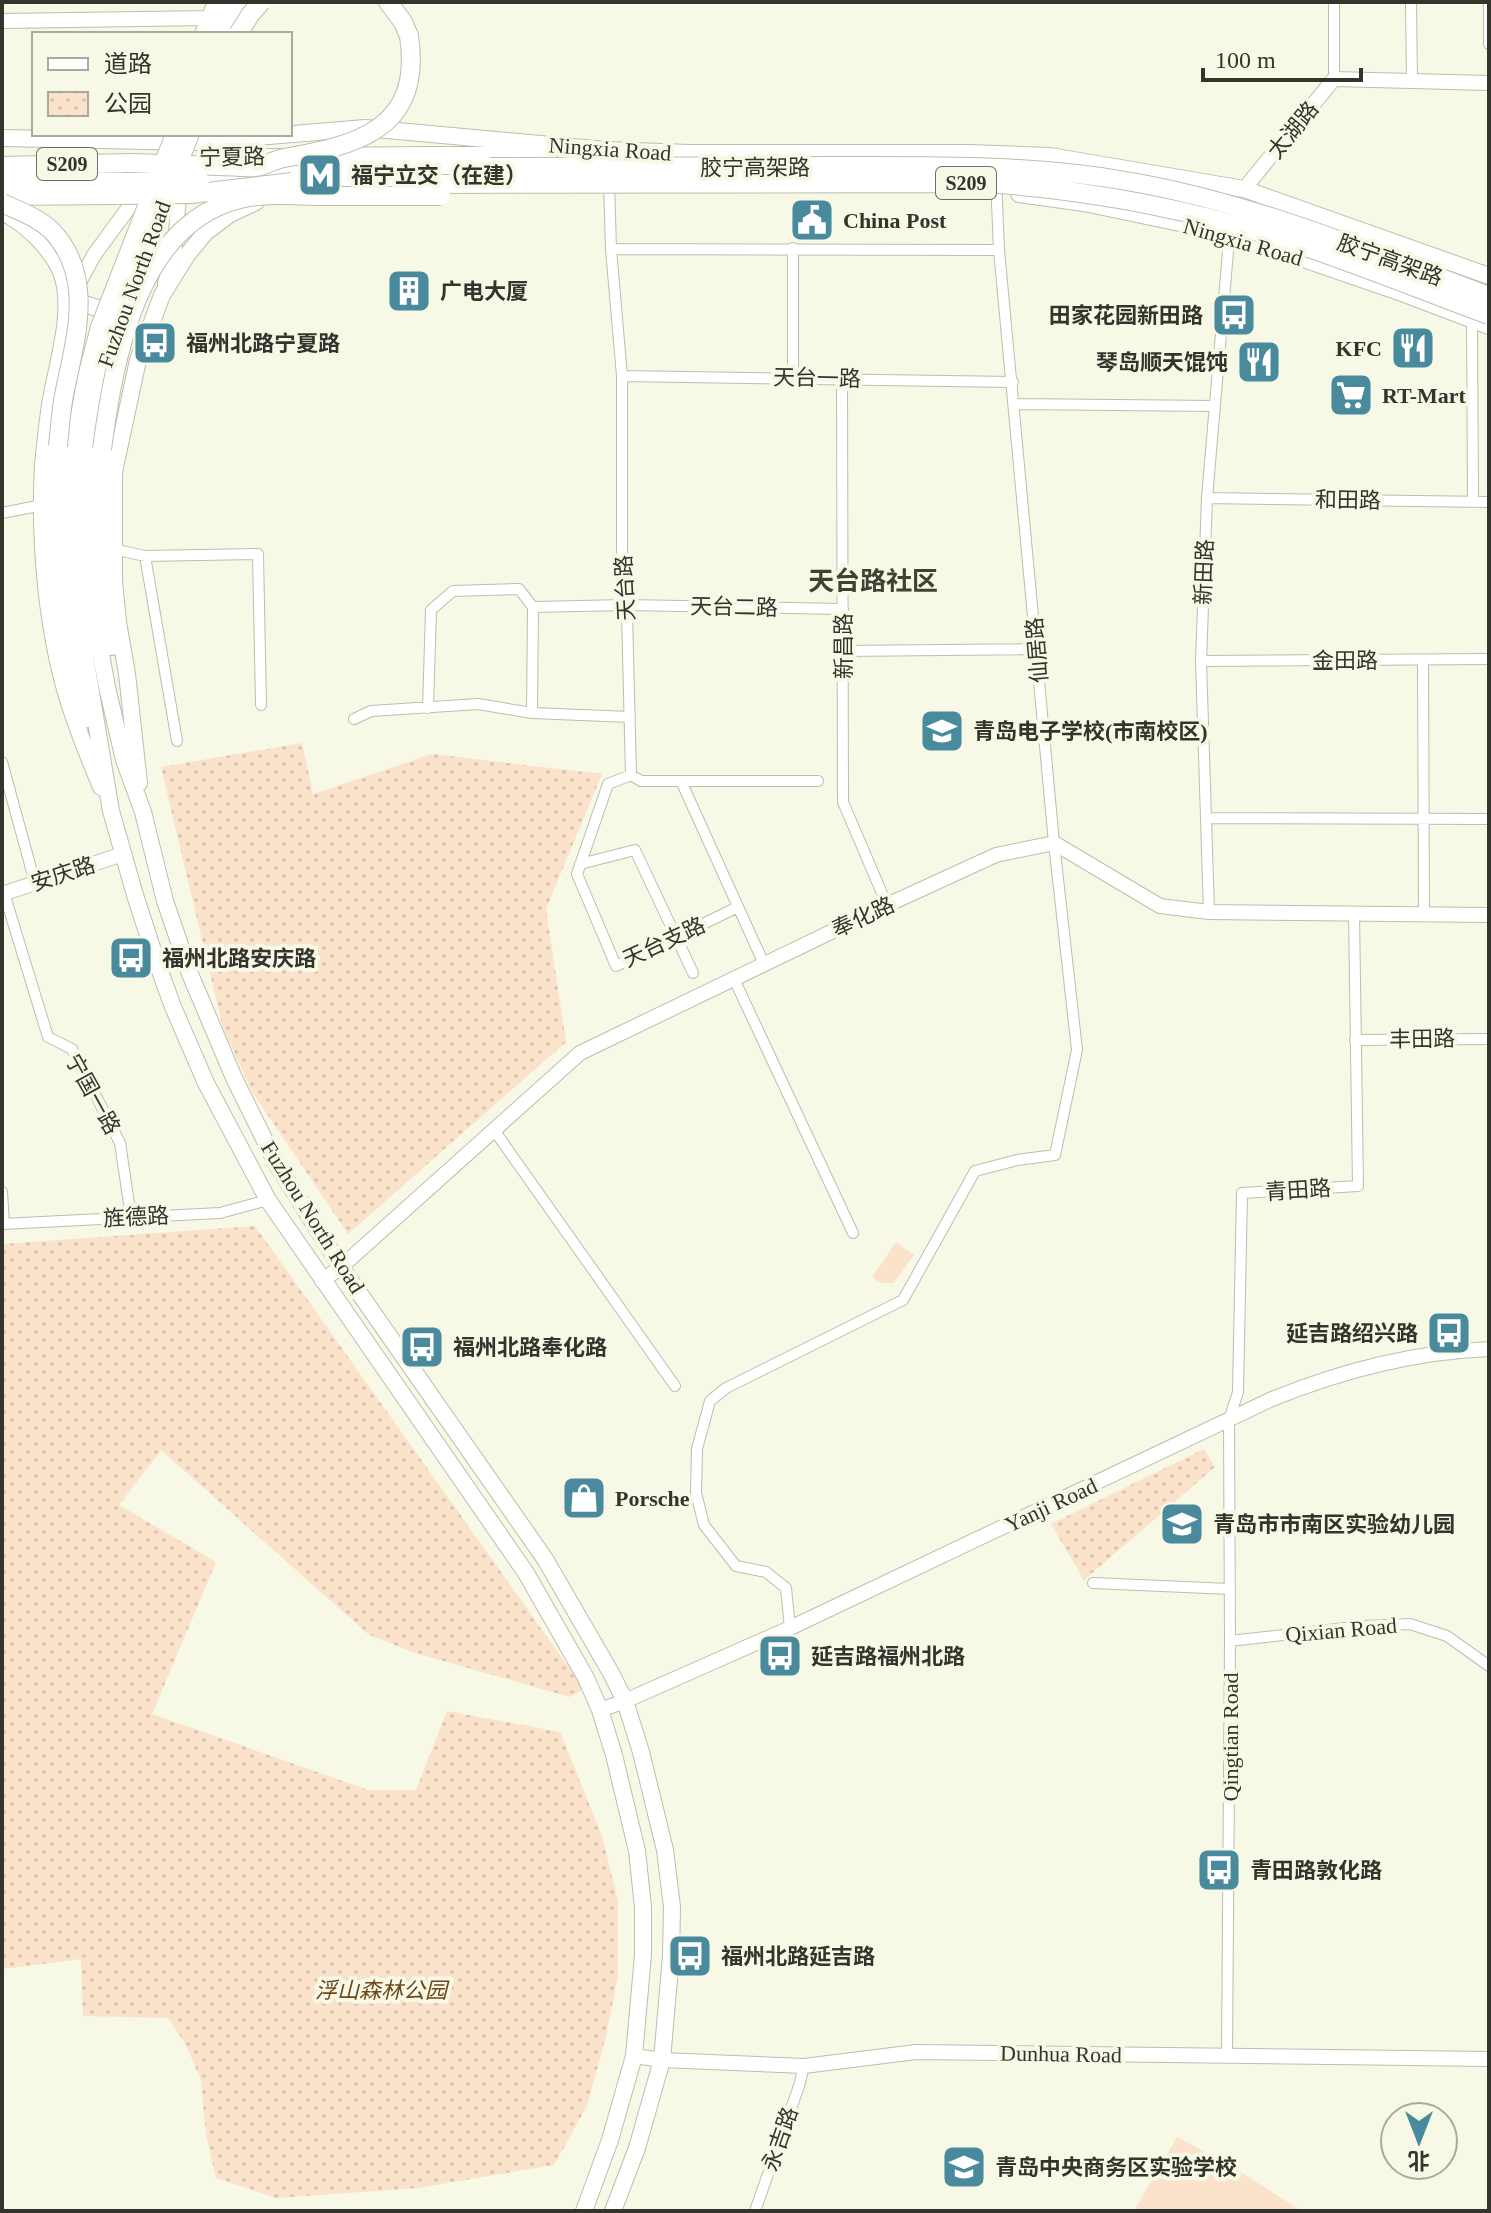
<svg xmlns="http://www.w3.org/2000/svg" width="1491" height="2213" font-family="'Times New Roman','Noto Sans SC',serif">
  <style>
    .green { fill: #fae2cb }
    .park { fill: url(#park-dots) }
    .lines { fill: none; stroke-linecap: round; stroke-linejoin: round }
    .street-casing { stroke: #bdbead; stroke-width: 12 }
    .secondary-casing { stroke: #bdbead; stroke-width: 16 }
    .primary-casing { stroke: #bdbead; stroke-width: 18 }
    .highway-casing { stroke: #bdbead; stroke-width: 20 }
    .street { stroke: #fff; stroke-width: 10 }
    .secondary { stroke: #fff; stroke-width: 14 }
    .primary { stroke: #fff; stroke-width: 16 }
    .highway { stroke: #fff; stroke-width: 18 }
    .primary-bridge-casing { stroke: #bdbead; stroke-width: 18; stroke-linecap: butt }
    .highway-bridge-casing { stroke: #bdbead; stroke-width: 20; stroke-linecap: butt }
    .primary-bridge { stroke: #fff; stroke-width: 16 }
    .highway-bridge { stroke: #fff; stroke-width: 18 }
    .labels { text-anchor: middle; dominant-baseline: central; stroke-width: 8; stroke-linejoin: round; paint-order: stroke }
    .shield { fill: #f7f8e6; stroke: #6e6f64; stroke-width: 2 }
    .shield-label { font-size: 20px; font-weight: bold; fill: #34342d }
    .street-label { font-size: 22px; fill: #34342d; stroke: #f7f8e6 }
    .poi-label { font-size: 22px; font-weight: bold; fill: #34342d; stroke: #f7f8e6; text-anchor: start }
    .park-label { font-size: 22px; font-style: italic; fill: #6f471a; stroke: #f7f8e6 }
    .quarter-label { font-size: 26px; font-weight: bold; fill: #414133; stroke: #f7f8e6 }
  </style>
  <defs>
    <pattern id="park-dots" width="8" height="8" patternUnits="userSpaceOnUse" patternTransform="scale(2)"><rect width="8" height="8" fill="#fae2cb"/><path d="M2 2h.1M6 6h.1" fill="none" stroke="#d7c2af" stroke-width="1.8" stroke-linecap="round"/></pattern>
  </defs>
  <rect width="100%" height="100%" fill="#f7f8e6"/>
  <!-- green -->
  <path class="green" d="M896,1242L914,1255L894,1283H881L872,1277Z
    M1177,2137L1234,2168L1302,2211H1134Z"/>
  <!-- park -->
  <path class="park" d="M302,743L313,794L432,754L602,774L546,909L566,1042L348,1234L253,1093L223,1028L161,767Z
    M255,1226L584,1689L570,1697L412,1652L368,1634L161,1450L119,1505L216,1562L152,1714L368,1790H416L447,1711L560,1732L602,1836L618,1901V1975L606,2036L587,2106L554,2165L418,2188L276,2198L216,2178L206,2135L201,2080L185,2043L168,2018L83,2016L81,1959L2,1969V1244Z
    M1204,1449L1215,1467L1084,1580L1051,1524Z"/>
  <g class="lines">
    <!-- street casing -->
    <g class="street-casing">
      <path id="street" d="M1334,2V79
        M1411,2L1412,82
        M1489,2V44
        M609,182L611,249L622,376V549L627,613L631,775L641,781H681L764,964
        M793,248V377
        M611,249L999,250
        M622,376L1013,382
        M842,378L843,802L887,905
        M1015,404L1214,406
        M1207,498L1489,502
        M1473,501L1472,320L1474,316
        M2,513L43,505
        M113,549L145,556L258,554L261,705
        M145,556L177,741
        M533,607L626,605L843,609
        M843,651L1037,649
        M1423,660L1424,914
        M1201,661L1489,659
        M428,708L431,610L453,591L519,589L533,607L532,713
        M354,719L371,711L478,704L532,713L630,717
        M2,762L35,883
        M631,775L608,784L577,874L616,966L738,907
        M681,781H818
        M1206,818L1489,819
        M580,864L635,850L693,973
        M4,893L48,1037L72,1049L120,1143L131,1217
        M1209,912L1201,661L1207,498L1230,228
        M734,979L853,1233
        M1355,1040L1489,1039
        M494,1130L675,1386
        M2,1192L4,1224
        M2,1224L220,1213L268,1200
        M1093,1583L1230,1589
        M790,1628L786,1588L766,1572L736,1566L704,1525L696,1493L697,1449L710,1401L726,1388L903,1300L975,1171L1017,1160L1055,1155L1077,1050L1054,843L999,250L996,179
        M1230,1641L1363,1626L1410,1624L1447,1636L1489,1666
        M1227,2055L1230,1641L1229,1420L1238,1392L1242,1193L1358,1186L1354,913
        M755,2211L799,2086L804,2066"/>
    </g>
    <!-- secondary casing -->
    <g class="secondary-casing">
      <path id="secondary" d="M2,21L210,18
        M202,34L215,2
        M1244,189L1334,79L1489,83
        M165,283L174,254L180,186
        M75,290L94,255L141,191
        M2,894L123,854
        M322,1281L341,1267L580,1053L887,905L996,855L1054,843L1160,906L1209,912L1489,915
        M600,1710L625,1701L790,1628L1272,1399C1341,1371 1414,1352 1489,1349
        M634,2056L662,2060L804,2066L916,2052L1489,2059"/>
    </g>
    <!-- primary casing -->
    <g class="primary-casing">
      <path id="primary" d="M215,34L229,2
        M231,34L244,2
        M2,138L196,142L365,128L606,150L689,153H969L1050,156L1244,189L1489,276
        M316,156L549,154
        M208,158L281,157
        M1019,194L1084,203L1228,233L1402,293L1489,326
        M2,212C25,223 51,248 61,272C76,309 56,366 50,405C47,425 45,445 43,465C39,539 46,625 67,696C76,727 89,758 101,787
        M68,304L70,302L84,304L118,314
        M99,327L86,376L76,431L71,489L72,565L76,603L111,811L135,895L156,960L173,1007L206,1083L268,1200L526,1573L586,1678L600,1710L614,1755L637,1851L643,1907V1955L634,2056L610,2140L584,2211
        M113,329L93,408L87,461L86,555L91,600L107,687L124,760L143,812L165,901L190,974L234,1078L276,1163L341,1267L545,1559L611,1673L625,1701L641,1752L665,1850L672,1907L671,1956L662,2060L637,2148L613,2211
        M71,655L84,720
        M139,783L127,674L118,622L114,581V472L138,360L162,295L187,255L205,233L230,214L256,202"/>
    </g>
    <!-- highway casing -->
    <g class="highway-casing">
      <path id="highway" d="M388,2L403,22L409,36
        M2,166L132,163
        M265,167L396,165L490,167
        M200,181L246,182
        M2,182H124
        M279,182L423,184
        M2,196L117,195
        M58,446L55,490L57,570L71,655
        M102,449L99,529L101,575L111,646"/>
    </g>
    <!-- street -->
    <use href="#street" class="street"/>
    <!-- secondary -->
    <use href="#secondary" class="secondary"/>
    <!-- primary -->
    <use href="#primary" class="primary"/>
    <!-- highway -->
    <use href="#highway" class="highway"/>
    <!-- primary-bridge casing -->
    <g class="primary-bridge-casing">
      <path id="primary-bridge" d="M99,327L174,134
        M113,329L191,134"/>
    </g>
    <!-- highway-bridge casing -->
    <g class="highway-bridge-casing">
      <path id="highway-bridge" d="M238,34L250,15L261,2
        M132,163C161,164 189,165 218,166C230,166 243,168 255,167C265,166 274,160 284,158C358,145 423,129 409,36
        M490,167C603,167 716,167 830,166C929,166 1027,164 1126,181C1251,202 1370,252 1489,296
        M124,182L200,181
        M423,184L987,183C1085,190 1181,207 1276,237C1348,260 1418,289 1489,315
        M117,195L191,194L292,182
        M2,203C19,211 37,217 51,230C95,275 76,337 65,390C61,408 60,427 58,446
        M102,449C114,359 137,224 240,199C266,193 293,195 319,196C360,196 400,196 441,196"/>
    </g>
    <!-- primary-bridge -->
    <use href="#primary-bridge" class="primary-bridge"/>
    <!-- highway-bridge -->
    <use href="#highway-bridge" class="highway-bridge"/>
  </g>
  <!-- icons -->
  <defs>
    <g id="metro-square" transform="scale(2.3)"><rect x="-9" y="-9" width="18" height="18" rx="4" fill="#498b9c" stroke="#f7f8e6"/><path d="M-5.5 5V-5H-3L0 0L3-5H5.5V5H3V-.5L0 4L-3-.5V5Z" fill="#fff"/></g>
    <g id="civic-square" transform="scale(2.3)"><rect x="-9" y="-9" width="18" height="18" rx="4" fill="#498b9c" stroke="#f7f8e6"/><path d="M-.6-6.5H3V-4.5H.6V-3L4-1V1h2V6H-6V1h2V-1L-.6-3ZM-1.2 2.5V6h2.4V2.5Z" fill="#fff"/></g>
    <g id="building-square" transform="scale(2.3)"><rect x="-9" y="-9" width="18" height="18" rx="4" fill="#498b9c" stroke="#f7f8e6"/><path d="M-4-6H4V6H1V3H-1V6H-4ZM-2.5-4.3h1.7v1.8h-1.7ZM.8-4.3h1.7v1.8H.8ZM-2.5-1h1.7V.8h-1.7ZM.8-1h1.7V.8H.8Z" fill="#fff"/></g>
    <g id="bus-square" transform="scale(2.3)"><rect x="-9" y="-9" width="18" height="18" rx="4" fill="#498b9c" stroke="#f7f8e6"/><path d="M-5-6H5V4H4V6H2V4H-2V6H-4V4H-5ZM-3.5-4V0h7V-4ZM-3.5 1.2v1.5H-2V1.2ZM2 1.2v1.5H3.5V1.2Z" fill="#fff"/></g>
    <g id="restaurant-square" transform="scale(2.3)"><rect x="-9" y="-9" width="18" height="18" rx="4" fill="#498b9c" stroke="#f7f8e6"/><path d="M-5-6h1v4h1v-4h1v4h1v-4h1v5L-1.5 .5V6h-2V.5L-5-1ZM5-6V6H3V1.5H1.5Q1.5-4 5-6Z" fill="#fff"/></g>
    <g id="supermarket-square" transform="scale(2.3)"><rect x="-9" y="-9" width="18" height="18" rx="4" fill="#498b9c" stroke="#f7f8e6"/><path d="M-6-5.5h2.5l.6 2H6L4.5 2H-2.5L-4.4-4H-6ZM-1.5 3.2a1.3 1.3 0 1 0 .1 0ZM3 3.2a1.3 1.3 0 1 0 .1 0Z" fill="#fff"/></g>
    <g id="school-square" transform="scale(2.3)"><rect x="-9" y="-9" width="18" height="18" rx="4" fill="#498b9c" stroke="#f7f8e6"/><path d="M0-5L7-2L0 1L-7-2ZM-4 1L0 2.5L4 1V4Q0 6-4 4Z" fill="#fff"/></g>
    <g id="shop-square" transform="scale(2.3)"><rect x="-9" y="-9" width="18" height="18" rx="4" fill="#498b9c" stroke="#f7f8e6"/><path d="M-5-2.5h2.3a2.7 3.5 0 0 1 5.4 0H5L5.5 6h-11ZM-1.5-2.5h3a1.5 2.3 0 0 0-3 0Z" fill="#fff"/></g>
  </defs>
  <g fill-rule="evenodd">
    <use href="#metro-square" x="320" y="175"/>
    <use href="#civic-square" x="812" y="220"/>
    <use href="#building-square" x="409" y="291"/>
    <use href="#bus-square" x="1234" y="315"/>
    <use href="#bus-square" x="155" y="343"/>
    <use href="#restaurant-square" x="1413" y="348"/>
    <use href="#restaurant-square" x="1259" y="362"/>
    <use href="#supermarket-square" x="1351" y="395"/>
    <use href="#school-square" x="942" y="731"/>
    <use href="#bus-square" x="131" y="958"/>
    <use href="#bus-square" x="1449" y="1333"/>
    <use href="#bus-square" x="422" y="1347"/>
    <use href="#shop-square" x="584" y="1498"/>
    <use href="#school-square" x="1182" y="1524"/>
    <use href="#bus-square" x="780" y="1656"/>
    <use href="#bus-square" x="1219" y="1870"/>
    <use href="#bus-square" x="690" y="1956"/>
    <use href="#school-square" x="964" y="2167"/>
  </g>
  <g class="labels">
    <!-- shield labels -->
    <g class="shield">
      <rect x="37" y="148" width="60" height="32" rx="6"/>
      <rect x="936" y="167" width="60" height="32" rx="6"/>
    </g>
    <g class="shield-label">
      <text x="67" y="164">S209</text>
      <text x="966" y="183">S209</text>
    </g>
    <!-- street labels -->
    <g class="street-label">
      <text transform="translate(1293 130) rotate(-51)">太湖路</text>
      <text transform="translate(610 149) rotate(4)">Ningxia Road</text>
      <text transform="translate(232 157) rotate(-1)">宁夏路</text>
      <text x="755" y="167">胶宁高架路</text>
      <text transform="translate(1243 242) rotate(16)">Ningxia Road</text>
      <text transform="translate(1390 260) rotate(20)">胶宁高架路</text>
      <text transform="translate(134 284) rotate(-70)">Fuzhou North Road</text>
      <text transform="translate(817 378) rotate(1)">天台一路</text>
      <text transform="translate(1348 500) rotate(1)">和田路</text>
      <text transform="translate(1204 572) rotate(-88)">新田路</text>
      <text transform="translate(625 588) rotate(-93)">天台路</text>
      <text transform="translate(734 607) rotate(1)">天台二路</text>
      <text transform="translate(843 646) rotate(-90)">新昌路</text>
      <text transform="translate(1037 650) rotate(-95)">仙居路</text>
      <text x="1345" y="660">金田路</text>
      <text transform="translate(63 874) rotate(-18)">安庆路</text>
      <text transform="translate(863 917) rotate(-25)">奉化路</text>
      <text transform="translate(664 942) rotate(-25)">天台支路</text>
      <text transform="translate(1422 1039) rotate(-1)">丰田路</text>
      <text transform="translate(93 1094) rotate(61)">宁国一路</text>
      <text transform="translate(1298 1190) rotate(-4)">青田路</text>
      <text transform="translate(136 1217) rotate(-3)">旌德路</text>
      <text transform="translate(313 1217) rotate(58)">Fuzhou North Road</text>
      <text transform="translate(1051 1505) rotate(-25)">Yanji Road</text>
      <text transform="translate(1341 1630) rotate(-5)">Qixian Road</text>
      <text transform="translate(1230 1737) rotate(-90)">Qingtian Road</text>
      <text transform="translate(1061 2054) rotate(1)">Dunhua Road</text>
      <text transform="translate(780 2139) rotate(-71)">永吉路</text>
    </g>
    <!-- poi labels -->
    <g class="poi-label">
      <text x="351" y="175">福宁立交（在建）</text>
      <text x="843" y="220">China Post</text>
      <text x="440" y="291">广电大厦</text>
      <text x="1203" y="315" text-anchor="end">田家花园新田路</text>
      <text x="186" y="343">福州北路宁夏路</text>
      <text x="1382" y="348" text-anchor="end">KFC</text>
      <text x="1228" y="362" text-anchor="end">琴岛顺天馄饨</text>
      <text x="1382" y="395">RT-Mart</text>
      <text x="973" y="731">青岛电子学校(市南校区)</text>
      <text x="162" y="958">福州北路安庆路</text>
      <text x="1418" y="1333" text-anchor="end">延吉路绍兴路</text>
      <text x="453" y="1347">福州北路奉化路</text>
      <text x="615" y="1498">Porsche</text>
      <text x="1213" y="1524">青岛市市南区实验幼儿园</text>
      <text x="811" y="1656">延吉路福州北路</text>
      <text x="1250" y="1870">青田路敦化路</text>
      <text x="721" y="1956">福州北路延吉路</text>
      <text x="995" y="2167">青岛中央商务区实验学校</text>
    </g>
    <!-- park labels -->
    <g class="park-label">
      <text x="381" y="1990">浮山森林公园</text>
    </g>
    <!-- quarter labels -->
    <g class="quarter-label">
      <text x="873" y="581">天台路社区</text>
    </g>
  </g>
  <!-- border -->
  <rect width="1491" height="2213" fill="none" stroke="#34342d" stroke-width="8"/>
  <!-- legend -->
  <rect x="32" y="32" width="260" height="104" fill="#f7f8e6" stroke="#a9aa9c" stroke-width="2"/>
  <rect x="48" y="58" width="40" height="12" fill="#ffffff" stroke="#a9aa9c" stroke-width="2"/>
  <text x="104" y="72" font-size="24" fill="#34342d">道路</text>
  <rect x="48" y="92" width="40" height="24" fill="url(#park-dots)" stroke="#a9aa9c" stroke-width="2"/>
  <text x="104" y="112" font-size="24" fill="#34342d">公园</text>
  <!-- north arrow -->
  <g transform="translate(1419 2141) rotate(180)"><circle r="38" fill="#f7f8e6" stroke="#a9aa9c" stroke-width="2"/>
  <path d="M0-6L14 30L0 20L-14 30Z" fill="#498b9c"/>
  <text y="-12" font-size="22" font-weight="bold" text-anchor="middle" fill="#34342d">北</text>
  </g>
  <!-- scale -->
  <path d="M1203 68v12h158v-12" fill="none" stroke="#34342d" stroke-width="4"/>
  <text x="1215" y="68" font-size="24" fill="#34342d" stroke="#f7f8e6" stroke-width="6" paint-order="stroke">100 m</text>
</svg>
